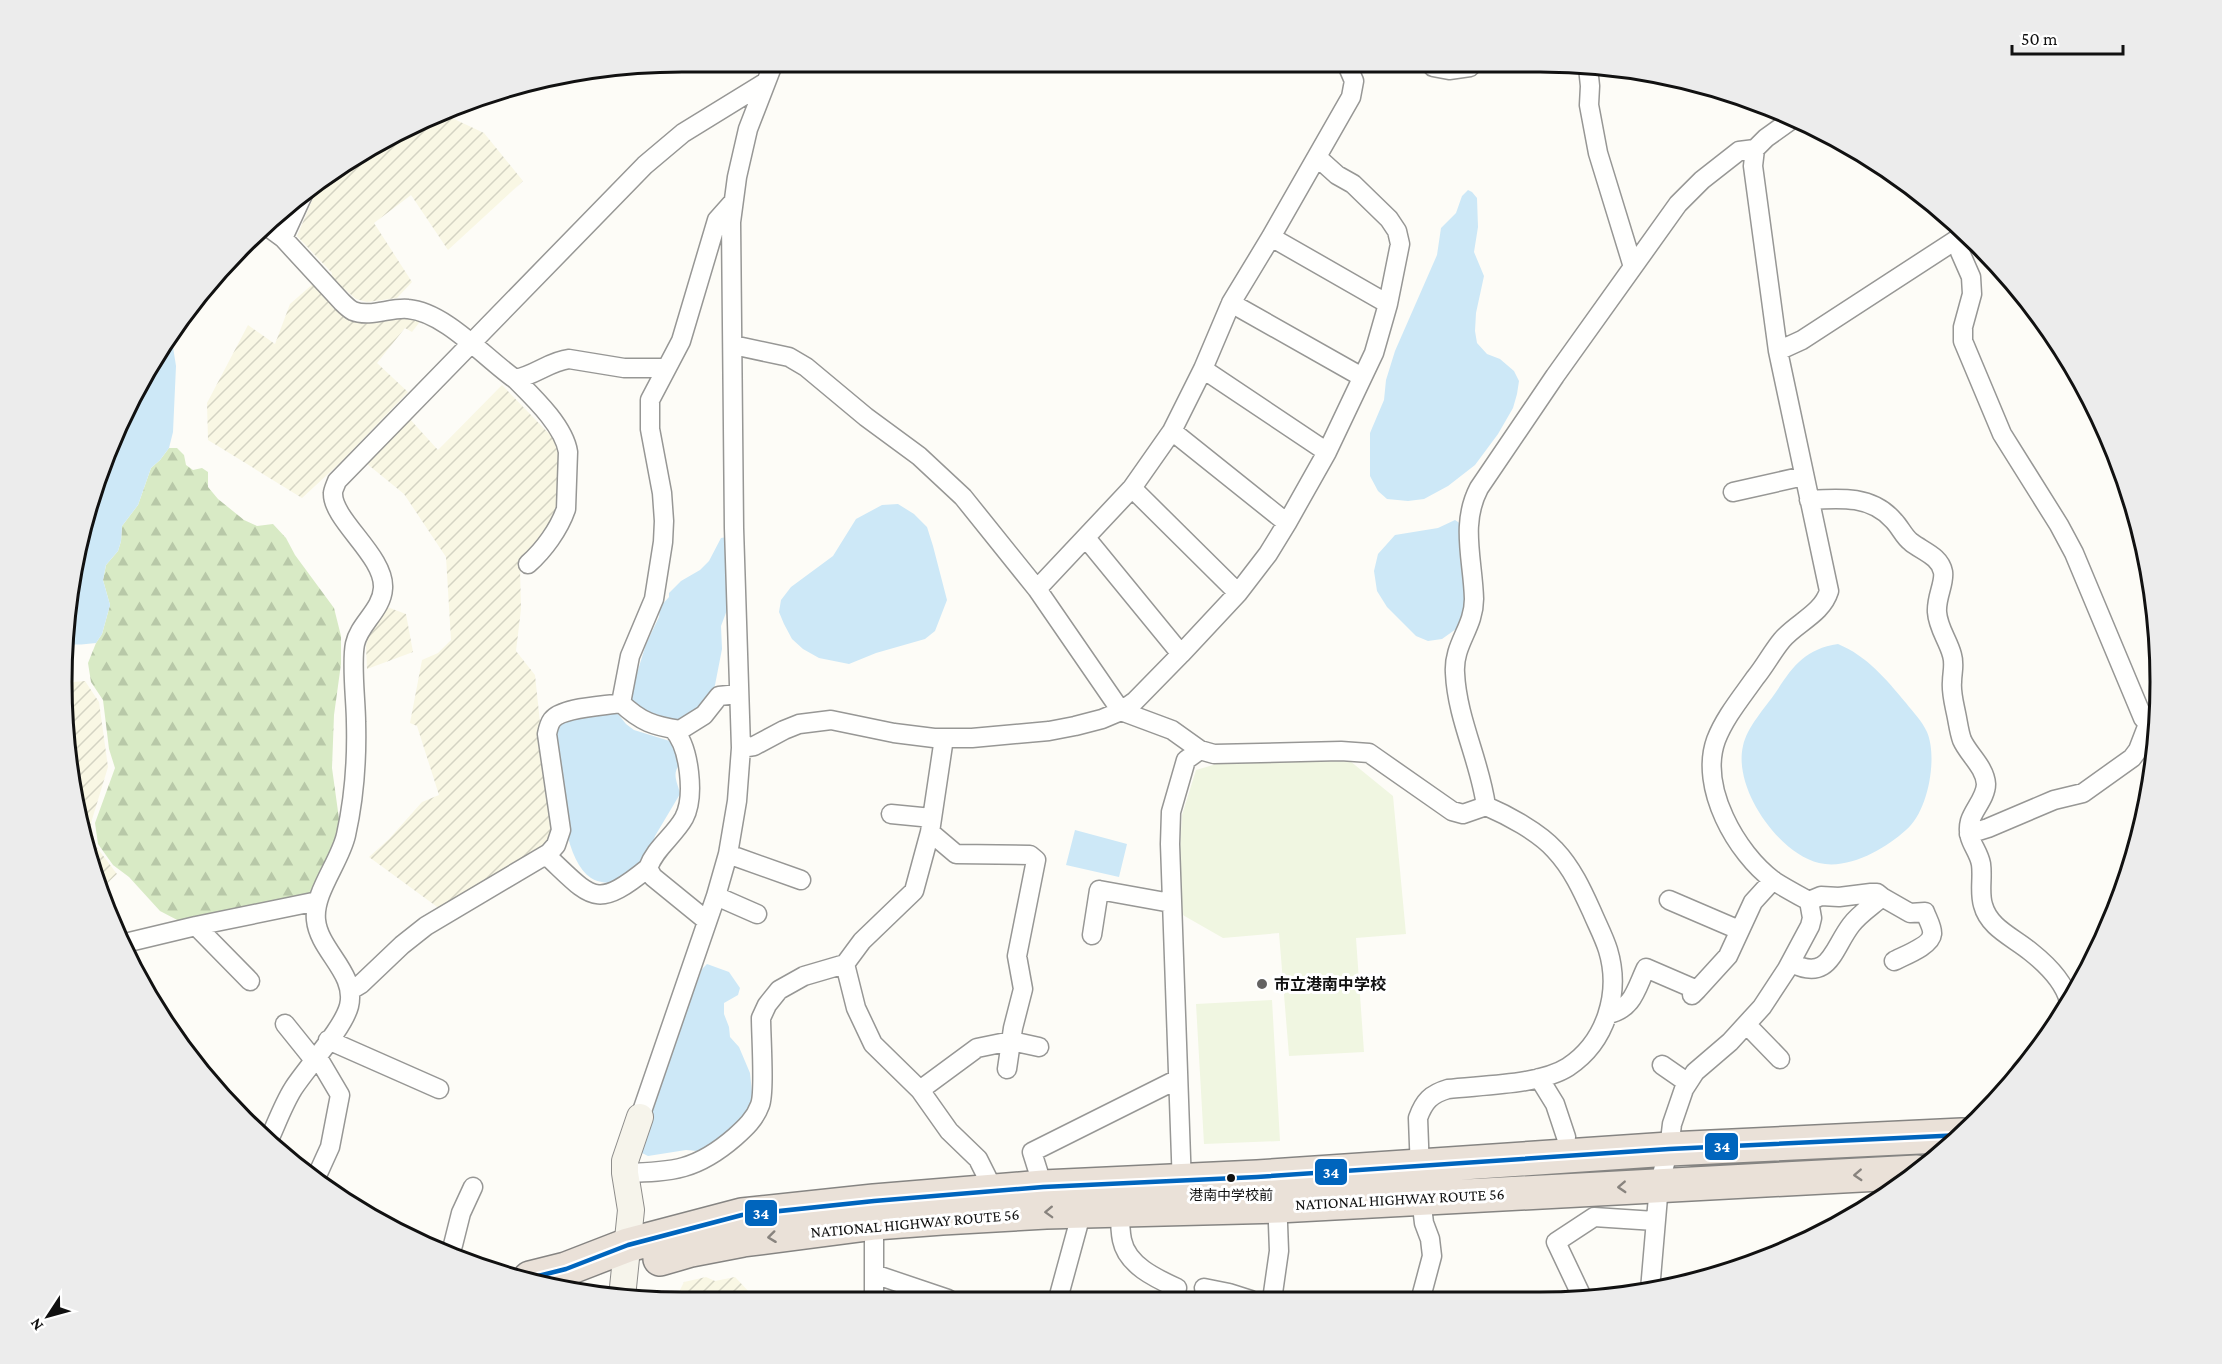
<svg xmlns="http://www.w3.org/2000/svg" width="2222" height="1364" font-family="'Crimson Pro','Noto Sans JP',serif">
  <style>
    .farmland { fill: url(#farmland-furrows) }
    .forest { fill: url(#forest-firs) }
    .pitch { fill: #f0f6e1 }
    .water { fill: #cde8f7 }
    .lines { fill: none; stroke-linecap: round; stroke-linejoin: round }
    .street-casing { stroke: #979795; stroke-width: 21 }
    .secondary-casing { stroke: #8e8d8b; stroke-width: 28 }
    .highway-casing { stroke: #858482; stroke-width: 36 }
    .street { stroke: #fffffe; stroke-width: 18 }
    .secondary { stroke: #f6f4eb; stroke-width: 26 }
    .highway { stroke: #eae1d8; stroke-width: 33 }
    .bus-1-casing { stroke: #fff; stroke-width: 9 }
    .bus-1 { stroke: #0065bd; stroke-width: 4.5 }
    .oneway { stroke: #88837e }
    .poi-dot { fill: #646362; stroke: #fff; stroke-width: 2 }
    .bus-dot { fill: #111; stroke: #fff; stroke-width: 2 }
    .labels { text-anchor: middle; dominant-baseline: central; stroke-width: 6; stroke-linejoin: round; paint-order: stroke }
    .bus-label { font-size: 14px; fill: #111; stroke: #fff }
    .poi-label { font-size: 16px; font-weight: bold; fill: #111; stroke: #fff; text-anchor: start }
    .street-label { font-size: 16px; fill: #111; stroke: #fff }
    .rim { fill: none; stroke: #111; stroke-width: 3 }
    .line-badge { stroke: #fff; stroke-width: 2 }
    .badge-label { font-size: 16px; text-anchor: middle; font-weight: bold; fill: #fff }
  </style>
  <defs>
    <pattern id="farmland-furrows" width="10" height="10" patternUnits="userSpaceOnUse" patternTransform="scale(1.5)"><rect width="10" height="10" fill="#f9f7e4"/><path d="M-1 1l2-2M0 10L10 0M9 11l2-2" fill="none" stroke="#d4d3c3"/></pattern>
    <pattern id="forest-firs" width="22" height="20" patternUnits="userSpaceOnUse" patternTransform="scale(1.5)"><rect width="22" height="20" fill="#d8eac5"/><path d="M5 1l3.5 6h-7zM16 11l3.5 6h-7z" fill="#b8c8a8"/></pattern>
  </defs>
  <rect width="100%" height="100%" fill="#fdfcf7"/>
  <!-- farmland -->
  <path class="farmland" d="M439,112L484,133L523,181L448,250L411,195L374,223L412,282L397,298L367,302L356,299L331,278L332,273L297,236L317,189L323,178L407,126Z
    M314,283L350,318L362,322L408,315L422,319L412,332L405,328L377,363L408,392L341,462L302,498L208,440L207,403L248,325L275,344L290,304Z
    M502,385L560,445L561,508L520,568L521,609L516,651L535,675L551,827L550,838L545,847L440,909L369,857L389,839L422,802L439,795L417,726L410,723L422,660L438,653L451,640L446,557L404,494L366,463L408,417L438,450Z
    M387,607L406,614L413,652L367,669L366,646L369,632L384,608Z
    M85,681L99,702L108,767L91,823L95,845L117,874L99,891L94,881L67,763L62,683Z
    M706,1277L715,1281L735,1277L751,1294L749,1298H680V1290L684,1282Z"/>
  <!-- forest -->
  <path class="forest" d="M169,448H177L184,455L186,465L193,470L202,468L208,472V487L218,499L244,520L257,526L273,524L286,538L295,555L334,608L341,636V664L334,715L332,768L340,826L324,875L306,902L183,923L160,911L129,877L113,865L98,844L95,823L115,768L109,749L103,700L91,682L88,663L96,643L102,634L110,605L103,580L106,565L118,551L121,541L122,526L138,505L151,468L160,460Z"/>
  <!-- pitch -->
  <path class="pitch" d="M1350,761L1393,796L1406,934L1356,938L1364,1052L1289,1056L1279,933L1223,938L1181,914L1179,868L1182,815L1196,770L1220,763Z
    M1272,1000L1280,1141L1204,1144L1196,1004Z"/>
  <!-- water -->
  <path class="water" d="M1468,190L1472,192L1477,198L1478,227L1474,252L1484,276L1476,313L1475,331L1477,343L1487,354L1500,359L1514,371L1519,381L1517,394L1513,408L1498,434L1475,465L1448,486L1424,499L1408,501L1387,499L1378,491L1370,476V433L1384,400L1386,380L1395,351L1437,255L1441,228L1456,213L1462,196Z
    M171,334L176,366L173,432L169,448L160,460L151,468L138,505L122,526L121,541L118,551L106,565L103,580L110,605L102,634L96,643C85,644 75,646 64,643C69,564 91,480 125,409C138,383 156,359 171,334Z
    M898,504L914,514L927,527L933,546L947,600L935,631L925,639L876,653L849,664L819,658L803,649L792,639L784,624L779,612L781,600L791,587L833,556L856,519L882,505Z
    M1455,520L1461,524L1468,608L1456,629L1442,639L1428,641L1416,636L1387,607L1377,591L1374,571L1378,554L1395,535L1438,528Z
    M727,537L730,602L721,626L722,649L715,685L709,702L684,723L655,721L632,703L630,696L646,644L659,617L660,607L669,597V593L681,581L700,570L709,561L721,538Z
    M1838,644C1867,656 1886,679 1906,703C1913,712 1922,721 1927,732C1938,758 1928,812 1906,830C1885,849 1849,870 1819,863C1778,853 1733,788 1743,746C1747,727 1765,708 1776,692C1793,666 1805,649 1838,644Z
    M614,709L626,724L634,730L676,743L680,764C671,774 678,783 680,794L655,836L652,846L641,865L618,883C609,883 599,883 591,878C560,858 559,771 555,736L557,723Z
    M1075,830L1127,844L1119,877L1066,865Z
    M707,964L729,972L740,988L738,995L724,1003V1014L729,1027L730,1037L739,1047L750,1073L752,1092L754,1096L747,1116L708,1152L686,1150L648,1156L642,1153L638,1149L665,1067L702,969Z"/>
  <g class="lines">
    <!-- street casing -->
    <g class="street-casing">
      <path id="street" d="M1433,67L1449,70L1470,67
        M1588,67L1590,86L1589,105L1598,153L1633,267
        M733,202L717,220L681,341L650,400V429L662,493L664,521L663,542L654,599L630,656L621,703C641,722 654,726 680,730L704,715L719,696L738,694
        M268,227L283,238L342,302C345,305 349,309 353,311C370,318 391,307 408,309C445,312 485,358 515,379C534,376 550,361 569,359L624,368H667
        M1964,233L1960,252L1971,277L1972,294L1963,327V341L2002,434L2059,525L2074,553L2143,718L2148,724L2159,726
        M1271,237L1388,304
        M283,238L306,188
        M1231,303L1362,377
        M733,345L789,357L806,367L866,417L919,456L963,497L1037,589L1121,711L1172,730L1200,750L1214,754L1341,751L1369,753L1452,811L1463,814L1486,806C1507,815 1539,832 1555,850C1572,868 1582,890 1592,912C1597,924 1604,937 1608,950C1621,993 1606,1042 1568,1067C1540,1085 1482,1085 1448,1089C1431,1094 1424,1101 1418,1118L1421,1198L1424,1223L1430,1239L1432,1256L1420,1301
        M1778,351L1802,340L1965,234
        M1203,369L1327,452
        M515,379C533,397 564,426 568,452L566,509C559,529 544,550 528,564
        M1172,431L1287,523
        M1132,488L1238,593
        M1733,492L1804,476
        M1809,500C1839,498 1872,495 1894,521C1900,527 1904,537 1911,542C1922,551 1940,556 1943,572C1945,583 1936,597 1937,612C1938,628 1948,640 1952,655C1955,665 1952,672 1952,682C1951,692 1954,703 1956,713C1958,722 1959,732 1962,740C1968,754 1985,767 1986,784C1986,797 1974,809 1970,821C1965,840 1978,848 1981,864C1983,878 1979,892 1983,905C1989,928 2013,937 2031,952C2046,964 2064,982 2069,1001
        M1086,538L1181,654
        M1037,589L1132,488L1172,431L1203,369L1231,303L1271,237L1351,97L1354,81L1348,67
        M673,729C690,747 695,797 684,818C674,836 655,848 648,868L653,877L707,921
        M741,748L754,746L784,730L799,724L831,720L894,733L934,738H972L1049,731L1075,726L1102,719L1121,711L1135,701L1181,654L1238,593L1268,554L1287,523L1327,452L1374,353L1388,304L1400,244L1397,231L1389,219L1353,184L1337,175L1317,157
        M1486,806C1480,761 1457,719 1455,673C1453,644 1474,628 1474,599C1473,560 1460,524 1479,488L1555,376L1678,204L1702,180L1739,151L1755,149
        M891,814L932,818
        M930,832L956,854L1030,855L1036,860L1017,956L1023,989L1013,1028L1007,1069
        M1969,834L1988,828L2054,800L2083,793L2132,758L2138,750L2148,724
        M728,854L801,880
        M546,855C592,898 595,911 648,868
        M716,896L757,914
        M1669,900L1739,930
        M1809,901L1821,896L1839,897L1871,893H1877L1882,897
        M196,926L250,981
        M1092,935L1099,890L1171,903
        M125,943L196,926L318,901
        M1791,963C1830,982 1832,950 1851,925C1859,914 1872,906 1882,897L1910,913L1925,912C1927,918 1933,928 1932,934C1931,946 1903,956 1894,961
        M845,964L856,1008L873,1044L920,1090L949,1131L978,1159L994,1191
        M351,990L361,984L402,945L426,926L549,853L556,845L561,830L547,734C548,729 549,724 552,720C562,707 604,706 621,703
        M1697,990L1728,956L1753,902L1773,880
        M1608,1014C1633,1009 1636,989 1646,968L1697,990L1692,995
        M285,1024L314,1060
        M1747,1025L1780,1059
        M328,1040L439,1089
        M1662,1065L1688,1083
        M2021,1071L2037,1052
        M1539,1078L1555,1104L1566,1137
        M920,1090L977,1048L1011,1041L1039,1047
        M640,1117L716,896L728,854L737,801L741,748L734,528L731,222L737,177L748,129L772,67
        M268,1142C276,1125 283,1105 293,1089C307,1067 343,1029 349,1006C357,973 319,951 316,920C313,893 340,862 346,835C354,799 357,758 356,722C356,702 351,663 355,644C359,624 382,610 383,588C385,556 332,520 333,493C333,490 336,484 337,481L645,165L683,133L766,82
        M625,1173C673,1172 697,1170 735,1137C745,1128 755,1119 760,1105C765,1092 761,1036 761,1018L767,1005L779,990L804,976L845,964L862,941L914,891L930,832L944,738
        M315,1180L330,1147L340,1095L317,1056
        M1182,1186L1170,844L1171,812L1186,760L1200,750
        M1043,1187L1032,1152L1178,1079
        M1120,1211C1120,1220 1120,1231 1122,1240C1127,1265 1155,1278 1177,1288
        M446,1256L453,1245L461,1213L473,1187
        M874,1274L948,1299
        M1204,1288L1229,1293L1251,1300
        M1650,1290L1659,1185L1669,1149L1672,1124L1684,1089L1695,1072L1730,1042L1762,1007L1787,969L1810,926L1812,918L1809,901C1798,895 1785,888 1774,881C1736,853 1699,787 1716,740C1725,717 1741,698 1755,678C1765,666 1772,652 1782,640C1796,623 1822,614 1829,591L1778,351L1753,166L1755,149L1766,138L1794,118
        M874,1298V1215
        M1058,1299L1082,1211
        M1272,1300L1279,1251L1277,1197
        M1584,1301L1556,1242L1594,1217L1655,1221"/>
    </g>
    <!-- secondary casing -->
    <g class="secondary-casing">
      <path id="secondary" d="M622,1297L631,1210L625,1173V1161L640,1117"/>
    </g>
    <!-- highway casing -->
    <g class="highway-casing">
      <path id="highway" d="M660,1259L691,1250L743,1240L875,1223L942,1218L1046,1212L1278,1206L1917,1172
        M530,1278L566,1269L628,1245L742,1215L874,1201L1043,1187L1257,1177L1669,1149L1962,1135"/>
    </g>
    <!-- street -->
    <use href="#street" class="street"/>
    <!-- secondary -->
    <use href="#secondary" class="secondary"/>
    <!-- highway -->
    <use href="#highway" class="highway"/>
    <!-- bus-1 casing -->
    <g class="bus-1-casing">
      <path id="bus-1" d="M530,1278L566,1269L628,1245L742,1215L874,1201L1043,1187L1257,1177L1669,1149L1962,1135"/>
    </g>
    <!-- bus-1 -->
    <use href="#bus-1" class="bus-1"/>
  </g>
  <!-- one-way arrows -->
  <defs><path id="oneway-chevron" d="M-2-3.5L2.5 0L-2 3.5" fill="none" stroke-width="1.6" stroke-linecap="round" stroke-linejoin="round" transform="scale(1.5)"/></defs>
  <g class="oneway">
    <use href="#oneway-chevron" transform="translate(1858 1175) rotate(177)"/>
    <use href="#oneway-chevron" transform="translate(1622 1187) rotate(177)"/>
    <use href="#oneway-chevron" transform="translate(1049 1212) rotate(178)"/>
    <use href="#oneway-chevron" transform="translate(772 1237) rotate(173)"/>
  </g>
  <!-- markers -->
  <circle class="poi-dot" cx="1262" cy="984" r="6"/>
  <circle class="bus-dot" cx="1231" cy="1178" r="5"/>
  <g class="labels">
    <!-- bus labels -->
    <g class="bus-label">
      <text x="1231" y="1195">港南中学校前</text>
    </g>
    <!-- poi labels -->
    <g class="poi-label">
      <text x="1274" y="984">市立港南中学校</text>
    </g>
    <!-- street labels -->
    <g class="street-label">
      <text transform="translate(1400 1199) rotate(-3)">NATIONAL HIGHWAY ROUTE 56</text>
      <text transform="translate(915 1223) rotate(-5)">NATIONAL HIGHWAY ROUTE 56</text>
    </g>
  </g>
  <!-- crop -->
  <path d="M0 0H2222V1364H0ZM682 72H1540A610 610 0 0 1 2150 682V682A610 610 0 0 1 1540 1292H682A610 610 0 0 1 72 682V682A610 610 0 0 1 682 72Z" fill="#ececec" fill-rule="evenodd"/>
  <path class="rim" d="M682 72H1540A610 610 0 0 1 2150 682V682A610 610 0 0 1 1540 1292H682A610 610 0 0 1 72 682V682A610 610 0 0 1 682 72Z"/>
  <g class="line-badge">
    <rect x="1704" y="1132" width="35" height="29" rx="6" fill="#0065bd"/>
    <rect x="1314" y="1158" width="34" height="28" rx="6" fill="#0065bd"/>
    <rect x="744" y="1199" width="34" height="28" rx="6" fill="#0065bd"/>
  </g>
  <g class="badge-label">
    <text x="1722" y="1152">34</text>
    <text x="1331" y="1178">34</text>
    <text x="761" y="1219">34</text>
  </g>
  <!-- north arrow -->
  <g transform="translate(48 1316) rotate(234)" stroke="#ffffff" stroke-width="4.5" paint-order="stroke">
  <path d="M0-4.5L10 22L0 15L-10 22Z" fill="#111111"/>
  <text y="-9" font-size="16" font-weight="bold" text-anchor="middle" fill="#111111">N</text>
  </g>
  <!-- scale -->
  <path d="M2012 45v9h111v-9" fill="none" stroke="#111111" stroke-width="3"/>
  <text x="2021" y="45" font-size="18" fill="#111111" stroke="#ffffff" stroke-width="4.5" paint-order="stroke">50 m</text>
</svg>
